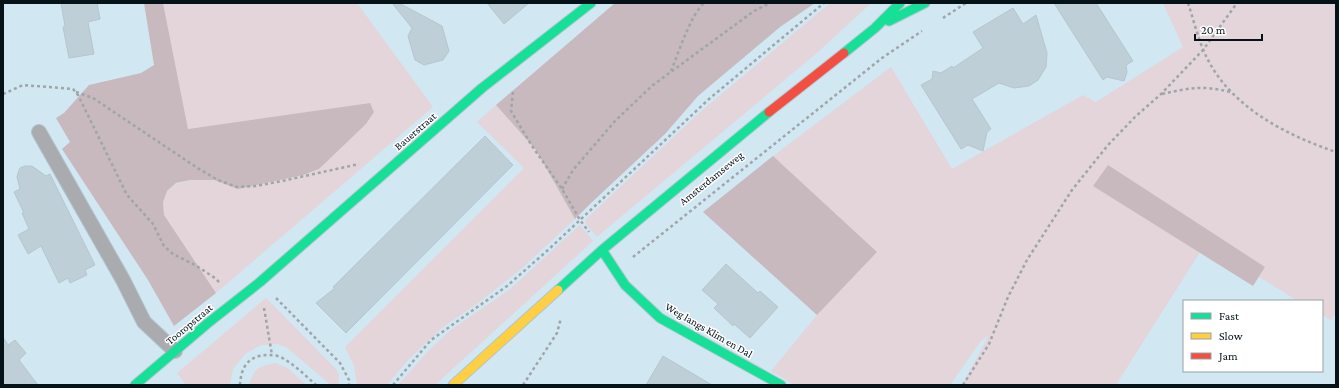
<svg xmlns="http://www.w3.org/2000/svg" width="1339" height="388" font-family="'Crimson Pro',serif">
  <style>
    .green { fill: #e3d5da }
    .forest { fill: #c7b9be }
    .building { fill: #becfd7; stroke: #b5c6cf }
    .lines { fill: none; stroke-linecap: round; stroke-linejoin: round }
    .lane-casing { stroke: #b3c4cd; stroke-width: 16 }
    .fast-casing { stroke: #b3c4cd; stroke-width: 11 }
    .slow-casing { stroke: #b3c4cd; stroke-width: 11 }
    .jam-casing { stroke: #b3c4cd; stroke-width: 11 }
    .path { stroke: #9fa5a8; stroke-width: 2.5; stroke-dasharray: 3 3; stroke-linecap: butt }
    .lane { stroke: #a9abae; stroke-width: 14 }
    .fast { stroke: #16e098; stroke-width: 9 }
    .slow { stroke: #ffcf43; stroke-width: 9 }
    .jam { stroke: #f24e42; stroke-width: 9 }
    .labels { text-anchor: middle; dominant-baseline: central; stroke-width: 3; stroke-linejoin: round; paint-order: stroke }
    .street-label { font-size: 11px; fill: #051319; stroke: #fff }
  </style>
  <rect width="100%" height="100%" fill="#d1e7f2"/>
  <!-- green -->
  <path class="green" d="M163,3H357L433,107L216,293L164,215L162,202L167,191L176,184L190,180H214L238,189L303,175L319,169L366,124L374,112L370,103L188,129Z
    M830,3H871L818,52L598,236H596L586,224L585,220L699,113Z
    M1163,3H1336V313L1331,320L1322,315V301H1298L1259,277L1265,267L1108,166L1094,186L1200,252L1116,385H962L989,335L981,341L950,385H794L771,371L817,315L877,252L773,156L891,67L952,169L1083,95L1096,102L1183,47Z
    M496,105L536,150L575,219L520,270L478,303L443,327L409,359L387,385H357L354,366L345,347L524,168L477,122Z
    M580,225L593,241L435,385H398L431,348L452,329L509,290Z
    M266,298L336,369L339,375L338,385H331L286,347L277,344L261,345L245,354L233,369L230,385H186L177,373Z
    M276,363L289,369L306,385H249C254,368 259,366 276,363Z"/>
  <!-- forest -->
  <path class="forest" d="M144,3H163L188,129L370,103L374,112L366,124L319,169L303,175L238,189L214,180H190L176,183L167,191L163,202L164,215L216,293L174,326L148,280L62,149L70,142L56,118L64,113L89,85L141,73L154,65Z
    M615,3H815L780,27L698,96L665,134L590,204L575,219L536,150L496,105Z
    M773,156L877,252L817,315L703,212Z
    M1108,165L1265,267L1253,286L1093,186Z"/>
  <!-- building -->
  <path class="building" d="M61,3H97L100,19L88,22L94,54L69,58L63,27L65,26Z
    M392,3H399L442,26L449,51L443,60L424,65L415,60L408,36L412,28Z
    M487,3H529L504,24Z
    M1054,3H1096L1133,61L1126,65L1127,72L1124,81L1107,77L1103,80Z
    M1013,8L1023,24L1036,15L1047,53L1046,67L1038,80L1029,86L1014,88L999,83L972,99L991,129L987,132L983,151L968,145L961,149L921,85L932,79L933,71L941,73L952,66L953,68L983,48L973,32Z
    M485,136L513,165L346,333L316,303L335,288L333,287Z
    M25,166H32L46,176L50,174L95,265L85,270L87,275L70,283L68,278L59,283L41,246L28,254L18,235L29,229L22,213H24L14,192L20,189L17,177L18,173L20,168Z
    M726,264L758,293L760,291L778,307L750,338L734,324L733,326L714,308L718,304L702,290Z
    M3,337L8,345L15,340L26,353L19,360L38,385H3Z
    M663,356L712,385H646Z"/>
  <g class="lines">
    <!-- lane casing -->
    <g class="lane-casing">
      <path id="lane" d="M39,132L123,280L144,322L175,351"/>
    </g>
    <!-- fast casing -->
    <g class="fast-casing">
      <path id="fast" d="M889,21L925,3
        M844,53L875,28L900,3
        M602,250L625,285L660,318L781,385
        M558,290L602,250L769,112
        M135,385L208,323L260,282L482,88L591,3"/>
    </g>
    <!-- slow casing -->
    <g class="slow-casing">
      <path id="slow" d="M453,385L558,290"/>
    </g>
    <!-- jam casing -->
    <g class="jam-casing">
      <path id="jam" d="M769,112L844,53"/>
    </g>
    <!-- path -->
    <path class="path" d="M1188,3C1193,18 1197,35 1203,49C1225,104 1283,134 1336,152
      M943,18L966,3
      M671,71C679,52 690,16 704,3
      M76,92L93,98L199,169L218,180L237,187L256,186L282,181L359,164
      M513,92L511,111L532,146L562,189L580,220L589,232
      M3,94L23,85L73,89L78,95L127,195L153,224L164,246L173,254L195,265L215,278L221,284
      M1162,94C1189,88 1202,85 1230,92
      M562,189L573,170L615,121L653,85L754,11L770,3
      M633,257L882,58L922,31
      M276,298L340,363L349,380V385
      M264,308L272,355
      M240,385C241,366 249,355 269,355C274,355 280,356 284,359C296,366 306,376 316,385
      M393,385L431,340L507,286L548,250L709,99L824,3
      M523,385L557,333L561,318
      M963,385L989,344L1008,297L1027,260L1072,190L1108,145L1135,117L1161,94L1203,50L1237,3"/>
    <!-- lane -->
    <use href="#lane" class="lane"/>
    <!-- fast -->
    <use href="#fast" class="fast"/>
    <!-- slow -->
    <use href="#slow" class="slow"/>
    <!-- jam -->
    <use href="#jam" class="jam"/>
  </g>
  <g class="labels">
    <!-- street labels -->
    <g class="street-label">
      <text transform="translate(415 131) rotate(-41)">Bauerstraat</text>
      <text transform="translate(711 178) rotate(-39)">Amsterdamseweg</text>
      <text transform="translate(189 324) rotate(-40)">Tooropstraat</text>
      <text transform="translate(709 330) rotate(30)">Weg langs Klim en Dal</text>
    </g>
  </g>
  <!-- border -->
  <rect width="1339" height="388" fill="none" stroke="#051319" stroke-width="8"/>
  <!-- legend -->
  <rect x="1183" y="300" width="140" height="72" fill="#ffffff" stroke="#9ba1a3"/>
  <rect x="1191" y="313" width="20" height="6" fill="#16e098" stroke="#9ba1a3"/>
  <text x="1219" y="320" font-size="12" fill="#051319">Fast</text>
  <rect x="1191" y="333" width="20" height="6" fill="#ffcf43" stroke="#9ba1a3"/>
  <text x="1219" y="340" font-size="12" fill="#051319">Slow</text>
  <rect x="1191" y="353" width="20" height="6" fill="#f24e42" stroke="#9ba1a3"/>
  <text x="1219" y="360" font-size="12" fill="#051319">Jam</text>
  <!-- scale -->
  <path d="M1195 34v6h67v-6" fill="none" stroke="#051319" stroke-width="2"/>
  <text x="1201" y="34" font-size="12" fill="#051319" stroke="#ffffff" stroke-width="3" paint-order="stroke">20 m</text>
</svg>
